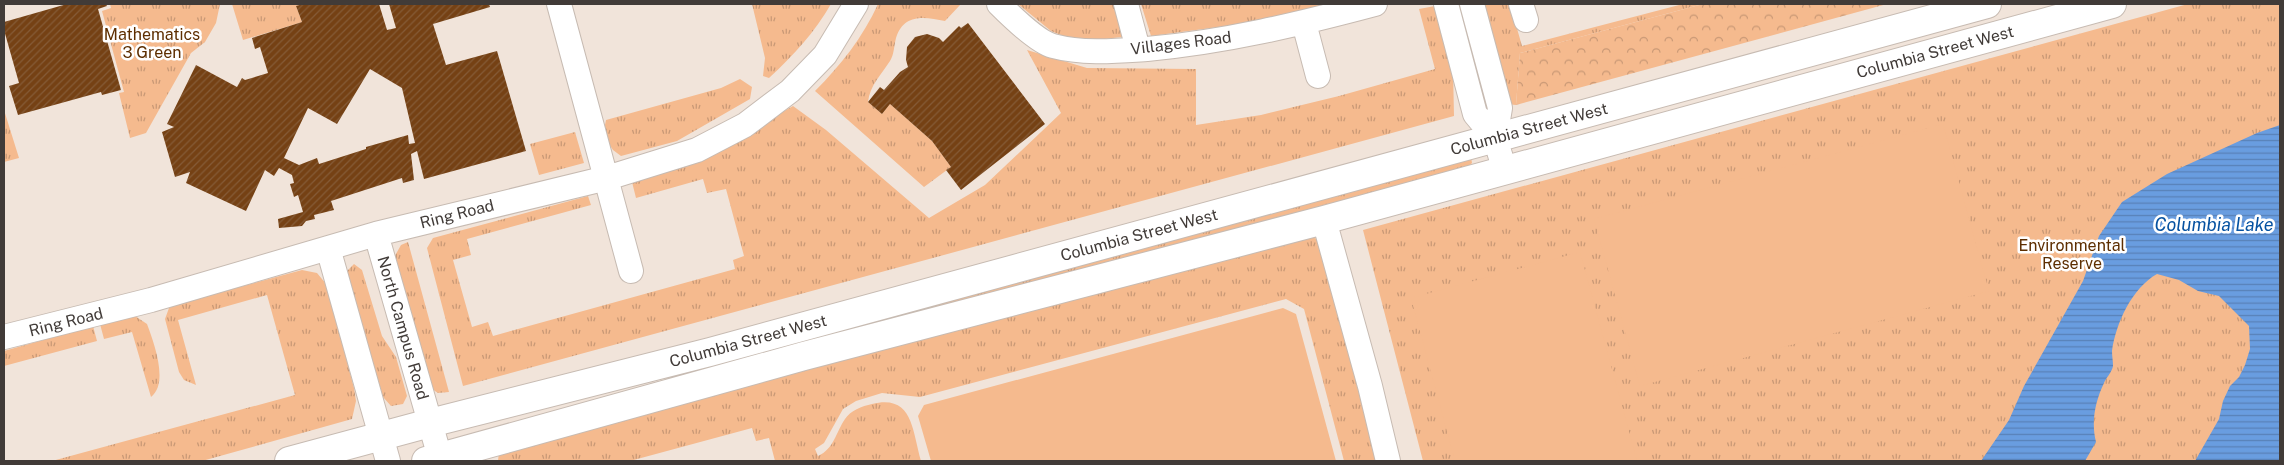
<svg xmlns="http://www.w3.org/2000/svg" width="2284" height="465" font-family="'Public Sans',sans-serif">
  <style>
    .grass { fill: url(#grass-tufts) }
    .forest { fill: url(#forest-crowns) }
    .garden { fill: #f5ba8e }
    .water { fill: url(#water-rules) }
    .building { fill: url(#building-hatch); fill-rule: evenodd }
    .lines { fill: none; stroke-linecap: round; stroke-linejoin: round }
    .minor-casing { stroke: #c7bbb2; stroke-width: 26 }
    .major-casing { stroke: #c7bbb2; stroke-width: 30 }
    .minor { stroke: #fff; stroke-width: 24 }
    .major { stroke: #fff; stroke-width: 28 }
    .labels { text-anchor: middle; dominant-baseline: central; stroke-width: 5; stroke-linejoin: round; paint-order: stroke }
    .park-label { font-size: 16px; fill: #5d2e00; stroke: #fff }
    .street-label { font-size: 16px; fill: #413b38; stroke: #fff }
    .water-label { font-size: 18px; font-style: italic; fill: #0652a1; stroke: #fff }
  </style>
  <defs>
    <pattern id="grass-tufts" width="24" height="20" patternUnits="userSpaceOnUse" patternTransform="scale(1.25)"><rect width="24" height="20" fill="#f5ba8e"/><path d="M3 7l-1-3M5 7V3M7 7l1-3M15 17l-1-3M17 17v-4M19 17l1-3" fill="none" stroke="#c89875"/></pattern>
    <pattern id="forest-crowns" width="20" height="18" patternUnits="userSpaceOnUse" patternTransform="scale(1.25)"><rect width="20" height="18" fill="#f5ba8e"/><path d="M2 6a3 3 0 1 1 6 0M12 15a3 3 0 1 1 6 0" fill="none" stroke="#c89875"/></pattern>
    <pattern id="water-rules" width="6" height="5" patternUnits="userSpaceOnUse" patternTransform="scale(1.25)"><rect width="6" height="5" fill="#699de0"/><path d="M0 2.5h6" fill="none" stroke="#5881b7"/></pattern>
    <pattern id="building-hatch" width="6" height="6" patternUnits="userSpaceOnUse" patternTransform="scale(1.25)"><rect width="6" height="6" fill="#754114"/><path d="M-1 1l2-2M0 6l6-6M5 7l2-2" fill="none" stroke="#855b37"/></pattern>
  </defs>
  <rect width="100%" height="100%" fill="#f1e4da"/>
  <!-- grass -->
  <path class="grass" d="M110,4H220L216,23L205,42L191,53L146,133L130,138L119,93L124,92L102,11L111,8Z
    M232,4H303L296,6L302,22L243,40Z
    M752,4H831C815,32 793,56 769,78L763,76L765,58Z
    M878,4H961L945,21C925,17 904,13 896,38C894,46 894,55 890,61C881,75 870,85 868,102L882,114L890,104L932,141L951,167L924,187L815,91C841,65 863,37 878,4Z
    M1018,4H1114L1122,37L1078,42L1051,31Z
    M1141,4H1328L1256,22L1151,36Z
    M1478,4H1510L1522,46L1683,4H1703L1520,53L1516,105L1506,104Z
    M2188,4H2280V461H1423L1363,230Z
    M1435,6L1453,69L1454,116L463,386L427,248L433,238L588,196L591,205L467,239L471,255L453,260L472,327L488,322L493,336L735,269L733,260L744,256L726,189L707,193L703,179L636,198L632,182L688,166L793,106L826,130L929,218L985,185L1061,113L1027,50L1087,68L1196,69V125L1261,115L1339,96L1435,69L1419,9Z
    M740,79L752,87L750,99L677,141L621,156L613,150L603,135L606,120L721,88Z
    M4,110L19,158L4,162Z
    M575,132L584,163L539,175L530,144Z
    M1471,157L1472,163L1469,166L818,343L810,340V337Z
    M1304,234L1317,239L1386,461H1344L1304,309L1286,299L920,397L882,393L856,401L843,409L824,443L815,449L818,456C834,449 836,432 845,419C850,411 862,406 872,404C913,394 912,430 921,461H775L769,438L756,441L752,428L630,461H498L499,452Z
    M408,242L449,392L438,393L432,389L392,261L401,245Z
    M354,264L362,270L382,336L396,357L407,396L403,404L391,406L383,397L349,280L347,271Z
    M302,270L317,273L327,285L354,388L356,401L352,419L202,461H52L295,395L267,295L178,320L196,385L184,380L179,372L165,319L169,308L176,304Z
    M135,316L147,324C154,343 169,383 151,397L132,332L104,339L100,324Z
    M93,326L97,341L4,366V351Z"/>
  <!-- forest -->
  <path class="forest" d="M1703,4H1887L1516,105L1520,53Z"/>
  <!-- garden -->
  <path class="garden" d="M1943,124L1989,291L1640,386L1594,219Z
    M1580,252L1637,461H1455L1411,298Z
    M1283,308L1296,314L1336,461H931L918,416L924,405Z"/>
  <!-- water -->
  <path class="water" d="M2280,125V461H2195L2219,419L2223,401L2230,386L2239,377L2245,365L2250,349L2249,326L2219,296L2198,291L2179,280L2157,274C2132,288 2116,323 2112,351C2112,356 2113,361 2113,366C2112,372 2106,378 2104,383C2095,402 2091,422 2096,442L2085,461H1981L2009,420L2024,386L2083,281L2099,236L2122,202L2167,174L2257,133Z"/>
  <!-- building -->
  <path class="building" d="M67,4H106L107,6L98,9L121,90L102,95L101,92L18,115L9,86L19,83L4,30V22Z
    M303,4H379L387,30L396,28L389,4H489L490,7L433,24L446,65L497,51L526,151L424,179L417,151L411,154L414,180L403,183L402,178L331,201L334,210L314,215L315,219L306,221L302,226L279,228L278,219L303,212L298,195L294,197L290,184L294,183L292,175L279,168L274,176L265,170L246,211L186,183L190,172L175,177L162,132L174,127L167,124L196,65L237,87L242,78L245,80L268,73L260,47L255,49L252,38L302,22L296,6ZM370,69L402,88L415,143L409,144L408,135L366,147V149L319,164L317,158L299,165L284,158L308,108L337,124Z
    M968,23L1045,124L961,190L946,170L951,167L932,141L890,104L882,114L868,102L880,87L884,90L900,72L908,67L906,60L907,47L915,37L927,34L939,38L943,42L959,26L961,28Z"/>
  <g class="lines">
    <!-- minor casing -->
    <g class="minor-casing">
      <path id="minor" d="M559,4L631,271
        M999,4C1010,15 1038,42 1053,46C1083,54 1116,51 1147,49C1225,42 1300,24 1375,4
        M1126,4L1138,49
        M1446,4L1475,114L1495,138L1505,171
        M1472,4L1500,108L1495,138
        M1521,4L1526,20
        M1304,23L1318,76
        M1324,220L1370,386L1388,461
        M376,234L441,461
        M328,248L388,461
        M4,337L151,300L376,234L607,178L697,150L745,125L790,91L825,55L856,4"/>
    </g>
    <!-- major casing -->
    <g class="major-casing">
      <path id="major" d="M289,461L430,423L710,352L1987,4
        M426,461L804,356L1324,220L2112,4"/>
    </g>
    <!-- minor -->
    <use href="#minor" class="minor"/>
    <!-- major -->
    <use href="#major" class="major"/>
  </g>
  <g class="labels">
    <!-- park labels -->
    <g class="park-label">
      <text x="152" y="34">Mathematics<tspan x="152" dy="18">3 Green</tspan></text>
      <text x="2072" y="245">Environmental<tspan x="2072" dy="18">Reserve</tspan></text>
    </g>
    <!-- street labels -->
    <g class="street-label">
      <text transform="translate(1181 43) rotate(-7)">Villages Road</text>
      <text transform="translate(1935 52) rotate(-15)">Columbia Street West</text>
      <text transform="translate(1529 129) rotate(-15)">Columbia Street West</text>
      <text transform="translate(457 214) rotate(-14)">Ring Road</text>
      <text transform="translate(1139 235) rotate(-15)">Columbia Street West</text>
      <text transform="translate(66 322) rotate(-14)">Ring Road</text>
      <text transform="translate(403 328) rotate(74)">North Campus Road</text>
      <text transform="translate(748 341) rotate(-15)">Columbia Street West</text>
    </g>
    <!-- water labels -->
    <g class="water-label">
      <text x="2214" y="224">Columbia Lake</text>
    </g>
  </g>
  <!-- border -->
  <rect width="2284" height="465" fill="none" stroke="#413b38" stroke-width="10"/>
</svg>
